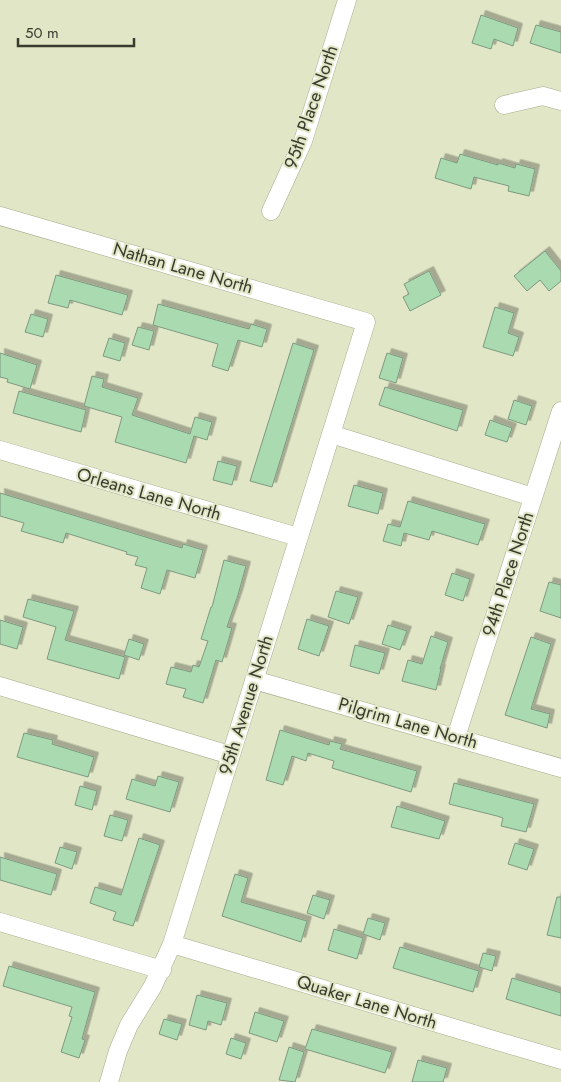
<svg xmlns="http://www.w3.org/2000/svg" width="561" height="1082" font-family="Jost,sans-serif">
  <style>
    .building { fill: #aadbb0; stroke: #7e9881; filter: url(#shadow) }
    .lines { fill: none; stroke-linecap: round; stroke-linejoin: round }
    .minor-casing { stroke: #a5ab8c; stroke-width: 19 }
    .minor { stroke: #fff; stroke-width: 18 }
    .labels { text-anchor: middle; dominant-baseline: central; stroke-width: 4; stroke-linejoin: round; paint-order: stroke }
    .street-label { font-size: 18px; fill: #393b2e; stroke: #e1e7c6 }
  </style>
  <defs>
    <filter id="shadow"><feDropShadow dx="4.5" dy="-4.5" stdDeviation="0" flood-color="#0004"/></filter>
  </defs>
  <rect width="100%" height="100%" fill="#e1e7c6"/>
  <!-- building -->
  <path class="building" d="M481,15L518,28L513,46L494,39L491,49L472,43Z
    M536,25L561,32V53L530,43Z
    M460,154L498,165V163L515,168L516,164L535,169L529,196L508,191L509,186L474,177L471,189L435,178L441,158L457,163Z
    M545,251L561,271V281L549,291L540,280L527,291L514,276Z
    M429,271L441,295L410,311L403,297L409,294L404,284Z
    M56,275L128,295L122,315L70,300L68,308L48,303Z
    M158,304L249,329L251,324L267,329L262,347L238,340L228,371L212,366L218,344L153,325Z
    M495,307L514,313L508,333L519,337L513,356L483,347Z
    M31,314L48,319L43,337L25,332Z
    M138,327L154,331L149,350L132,345Z
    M109,338L125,343L120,361L103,356Z
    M293,343L314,350L272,487L250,481Z
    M0,353L37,365L30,389L7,382L8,379L0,377Z
    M387,353L403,358L396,383L379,378Z
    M92,376L104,379L102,387L138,398L132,415L190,434L195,417L212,422L207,440L194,436L186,463L115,442L122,417L84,406Z
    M385,387L463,410L457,431L379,405Z
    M19,391L86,410L81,432L13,413Z
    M514,400L532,406L526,425L508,419Z
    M490,420L512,428L507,442L485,435Z
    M218,461L237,466L232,485L213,480Z
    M354,485L383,493L378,514L348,506Z
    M0,493L182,548L183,544L203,550L195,578L167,570L160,594L141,588L147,568L135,565L138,557L126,554L127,552L66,533L63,543L21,531L24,523L0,516Z
    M408,501L485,524L478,545L432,531L429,540L404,533L401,546L383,541L388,524L400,527Z
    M224,560L246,566L238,595L227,627L232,628L222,662L216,660L203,703L183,697L186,689L166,684L171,667L191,672L193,665L199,667L208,641L201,639L211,607H212Z
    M452,573L470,579L463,601L445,595Z
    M549,582L561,585V618L540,611Z
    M336,591L358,597L349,624L328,617Z
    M28,599L74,611L65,640L125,657L119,679L47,659L56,627L23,617Z
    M307,619L329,626L319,656L298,649Z
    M0,620L23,627L17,649L0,644Z
    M388,625L407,631L400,650L382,644Z
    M431,636L448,642L440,669H441L436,690L402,681L408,660L422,664Z
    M531,637L551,644L531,709L550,714L547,728L505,715Z
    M129,639L144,644L139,660L124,655Z
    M355,645L385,653L379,674L350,666Z
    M280,730L329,745L330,741L342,744L340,749L417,771L411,792L332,768L334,761L308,753L306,761L292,756L283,785L266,780Z
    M24,733L53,740L52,744L94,757L88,777L17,757Z
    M158,776L179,782L170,812L126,799L132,779L155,786Z
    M454,783L534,804L526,832L501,826L503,818L497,816L449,804Z
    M80,786L97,791L92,810L75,805Z
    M397,806L445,821L439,839L391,827Z
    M110,815L128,820L122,841L104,836Z
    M139,838L160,845L133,926L113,920L116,912L90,903L95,887L121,895Z
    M515,843L534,849L527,870L508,864Z
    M60,847L77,852L72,869L55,863Z
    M0,857L57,874L51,895L0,880Z
    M235,874L248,878L241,902L307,921L301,942L222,916Z
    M313,895L330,900L324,919L307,913Z
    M557,897H561V938L547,935Z
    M368,918L385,923L380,940L363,934Z
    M334,929L363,938L357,959L328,950Z
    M400,947L479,971L473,992L393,968Z
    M483,953L496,956L492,971L479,967Z
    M9,966L95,992L82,1039L85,1040L79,1058L61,1052L72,1017L69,1016L72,1007L3,986Z
    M512,978L561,993V1016L506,999Z
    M197,995L227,1003L221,1025L208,1021L206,1030L189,1025Z
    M255,1012L284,1021L277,1042L249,1033Z
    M164,1019L182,1024L177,1040L159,1034Z
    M312,1029L392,1052L385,1073L305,1049Z
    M231,1038L246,1043L241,1059L226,1054Z
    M289,1047L304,1052L295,1082L279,1080Z
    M418,1060L447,1068L443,1082H412Z"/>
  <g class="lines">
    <!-- minor casing -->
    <g class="minor-casing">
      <path id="minor" d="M504,105L543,96L561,101
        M271,211L303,141L347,0
        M0,216L366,322L172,944L153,986L129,1025L118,1051L109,1082
        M331,434L533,497
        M0,450L298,537
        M254,680L561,768
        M0,686L230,755
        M456,737L561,411
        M0,922L162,970
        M172,944L561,1060"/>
    </g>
    <!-- minor -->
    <use href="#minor" class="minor"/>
  </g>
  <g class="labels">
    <!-- street labels -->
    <g class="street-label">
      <text transform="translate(311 107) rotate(-71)">95th Place North</text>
      <text transform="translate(183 268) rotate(16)">Nathan Lane North</text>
      <text transform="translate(149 494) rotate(16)">Orleans Lane North</text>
      <text transform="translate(508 574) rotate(-72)">94th Place North</text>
      <text transform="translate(246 705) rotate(-73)">95th Avenue North</text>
      <text transform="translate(408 723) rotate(16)">Pilgrim Lane North</text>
      <text transform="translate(367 1002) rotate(17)">Quaker Lane North</text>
    </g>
  </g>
  <!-- scale -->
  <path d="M18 38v8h116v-8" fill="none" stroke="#393b2e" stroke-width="2.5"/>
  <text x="25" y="38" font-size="15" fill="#393b2e" stroke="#e1e7c6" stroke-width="4" paint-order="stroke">50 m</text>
</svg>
